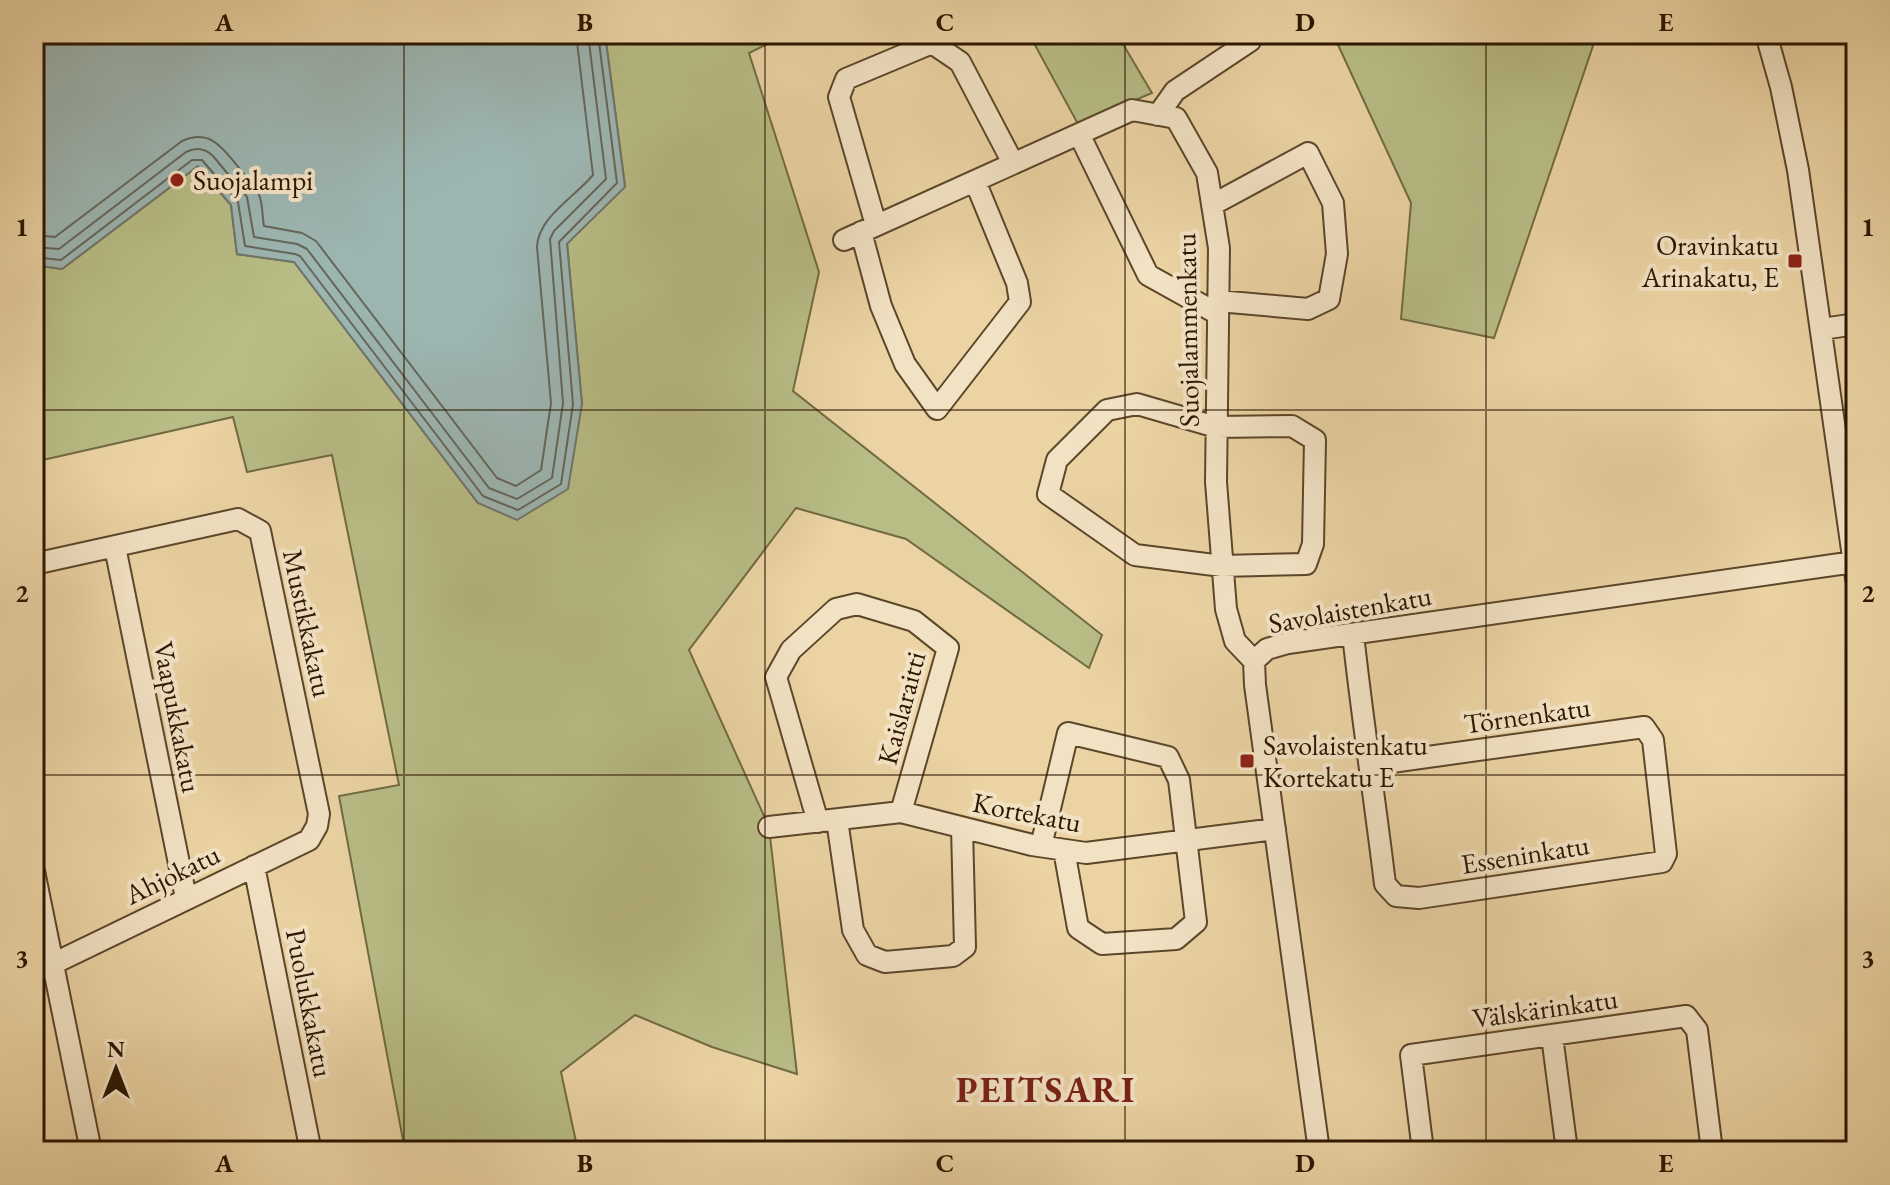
<svg xmlns="http://www.w3.org/2000/svg" width="1890" height="1185" font-family="'EB Garamond',serif">
  <style>
    .green { fill: #b8bc85; stroke: #726a43; stroke-width: 2 }
    .water { fill: #9cb5b1; stroke: #6f766b; stroke-width: 2 }
    .lines { fill: none; stroke-linecap: round; stroke-linejoin: round }
    .shore { stroke: #646659; stroke-width: 2 }
    .minor-casing { stroke: #5c462a; stroke-width: 24 }
    .minor { stroke: #f2e2c4; stroke-width: 20 }
    .grid { fill: none; stroke: #2c1701; stroke-width: 2; stroke-opacity: 0.55 }
    .poi-dot { fill: #8f2418; stroke: #f2e2c4; stroke-width: 3 }
    .labels { text-anchor: middle; dominant-baseline: central; stroke-width: 8; stroke-linejoin: round; paint-order: stroke }
    .poi-label { font-size: 28px; fill: #2c1701; stroke: #f2e2c4; text-anchor: start }
    .street-label { font-size: 28px; fill: #2c1701; stroke: #f2e2c4 }
    .district-label { font-size: 36px; font-weight: bold; letter-spacing: 2px; fill: #7a1f14; stroke: #f2e2c4 }
    .neatline { fill: none; stroke: #2c1701; stroke-width: 3 }
    .grid-label { font-size: 26px; text-anchor: middle; font-weight: bold; fill: #2c1701 }
  </style>
  <rect width="100%" height="100%" fill="#ebd3a4"/>
  <filter id="stains"><feTurbulence type="fractalNoise" baseFrequency=".0025" numOctaves="4"/><feColorMatrix values="0 0 0 0 .2 0 0 0 0 .09 0 0 0 0 .02 0 0 0 .5 -.17"/></filter>
  <radialGradient id="worn" r=".72"><stop offset=".6" stop-color="#630" stop-opacity="0"/><stop offset="1" stop-color="#630" stop-opacity=".3"/></radialGradient>
  <!-- green -->
  <path class="green" d="M605,34H788L749,53L819,272L793,391L1102,635L1089,668L906,539L796,508L689,650L769,827L797,1074L712,1047L635,1015L561,1072L578,1151H405L339,796L399,785L332,455L247,472L233,417L34,462V265L62,269L198,166L231,205L237,254L294,262L478,503L582,404L567,243L625,186Z
    M1029,34H1117L1152,93L1078,124Z
    M1333,34H1597L1494,338L1401,319L1411,203Z"/>
  <!-- water -->
  <path class="water" d="M34,34H605L625,187L567,244L582,404L568,489L517,520L478,503L294,262L237,254L231,205L198,166L62,269L34,265Z"/>
  <g class="lines">
    <!-- shore -->
    <path class="shore" d="M34,235L55,237L182,141C211,128 223,149 240,169C246,177 255,185 259,195C263,204 262,216 264,226L302,233L316,241L497,478L516,486L541,470L551,403L537,247C538,217 576,196 593,175L576,34
      M34,247L59,249L186,152C196,147 205,148 213,156L247,197L254,237L297,244L307,249L489,488L517,499L552,478L563,403L550,239L554,231L606,179L588,34
      M34,257L61,260L192,160H202L238,202L245,246L295,254L300,256L483,496L518,510L561,484L573,404L559,242L617,183L598,34"/>
    <!-- minor casing -->
    <g class="minor-casing">
      <path id="minor" d="M1766,34L1781,87L1798,170L1856,578
        M1158,115L1175,91L1250,41L1251,34
        M1079,134L1148,275L1218,314
        M1212,205L1308,153L1333,203L1337,254L1329,299L1308,309L1218,301
        M876,225L839,97L846,79L932,43L960,62L1013,163
        M861,232L881,306L905,364L937,409L1020,302L1017,283L975,181
        M844,240L1132,110L1176,118L1207,173L1219,248L1216,482L1226,609L1235,641L1254,661
        M1822,329L1856,324
        M1137,404L1216,427L1292,426L1315,440L1313,544L1306,564L1222,566L1135,555L1048,494L1057,460L1107,410Z
        M115,547L186,898
        M34,564L238,519L260,531L319,814L317,826L309,840L34,973
        M1353,634C1362,717 1375,801 1385,884L1396,896L1419,898L1662,862L1666,854L1653,740L1644,727L1370,765
        M837,820L853,930L867,955L885,962L953,956L965,947L962,828
        M818,822L776,677L791,650L836,609L857,604L914,621L948,648L901,812
        M769,827L901,812L1032,845L1086,853L1275,829
        M1041,846L1068,733L1168,757L1179,780L1196,922L1176,939L1102,944L1078,928L1064,850
        M254,866L310,1147L308,1151
        M34,871L91,1151
        M1552,1036L1567,1151
        M1319,1151L1255,685L1254,661L1267,649L1288,643L1854,562
        M1423,1151L1411,1055L1686,1016L1697,1030L1712,1151"/>
    </g>
    <!-- minor -->
    <use href="#minor" class="minor"/>
  </g>
  <!-- grid -->
  <path class="grid" d="M404,34V1151M765,34V1151M1125,34V1151M1486,34V1151M34,410H1856M34,775H1856"/>
  <!-- markers -->
  <g class="poi-dot">
    <circle cx="177" cy="180" r="8"/>
    <rect x="1787" y="253" width="16" height="16" rx="4"/>
    <rect x="1239" y="753" width="16" height="16" rx="4"/>
  </g>
  <g class="labels">
    <!-- poi labels -->
    <g class="poi-label">
      <text x="193" y="180">Suojalampi</text>
      <text x="1779" y="245" text-anchor="end">Oravinkatu<tspan x="1779" dy="32">Arinakatu, E</tspan></text>
      <text x="1263" y="745">Savolaistenkatu<tspan x="1263" dy="32">Kortekatu E</tspan></text>
    </g>
    <!-- street labels -->
    <g class="street-label">
      <text transform="translate(1187 330) rotate(-91)">Suojalammenkatu</text>
      <text transform="translate(1350 609) rotate(-10)">Savolaistenkatu</text>
      <text transform="translate(308 623) rotate(78)">Mustikkakatu</text>
      <text transform="translate(901 708) rotate(-75)">Kaislaraitti</text>
      <text transform="translate(1527 715) rotate(-8)">Törnenkatu</text>
      <text transform="translate(178 717) rotate(79)">Vaapukkakatu</text>
      <text transform="translate(1027 812) rotate(11)">Kortekatu</text>
      <text transform="translate(1525 854) rotate(-9)">Esseninkatu</text>
      <text transform="translate(172 874) rotate(-26)">Ahjokatu</text>
      <text transform="translate(310 1003) rotate(79)">Puolukkakatu</text>
      <text transform="translate(1545 1008) rotate(-8)">Välskärinkatu</text>
    </g>
    <!-- district labels -->
    <g class="district-label">
      <text x="1046" y="1089">PEITSARI</text>
    </g>
  </g>
  <!-- margin -->
  <rect width="1890" height="1185" fill="none" stroke="#ebd3a4" stroke-width="88"/>
  <!-- north arrow -->
  <g transform="translate(116 1069)" stroke="#f2e2c4" stroke-width="6" paint-order="stroke">
  <path d="M0-6L14 30L0 20L-14 30Z" fill="#2c1701"/>
  <text y="-12" font-size="22" font-weight="bold" text-anchor="middle" fill="#2c1701">N</text>
  </g>
  <rect x="44" y="44" width="1802" height="1097" class="neatline"/>
  <g class="grid-label">
    <text x="224" y="31">A</text>
    <text x="585" y="31">B</text>
    <text x="945" y="31">C</text>
    <text x="1305" y="31">D</text>
    <text x="1666" y="31">E</text>
    <text x="22" y="236">1</text>
    <text x="1868" y="236">1</text>
    <text x="22" y="602">2</text>
    <text x="1868" y="602">2</text>
    <text x="22" y="967">3</text>
    <text x="1868" y="967">3</text>
    <text x="224" y="1172">A</text>
    <text x="585" y="1172">B</text>
    <text x="945" y="1172">C</text>
    <text x="1305" y="1172">D</text>
    <text x="1666" y="1172">E</text>
  </g>
  <rect width="100%" height="100%" filter="url(#stains)"/>
  <rect width="100%" height="100%" fill="url(#worn)"/>
</svg>
